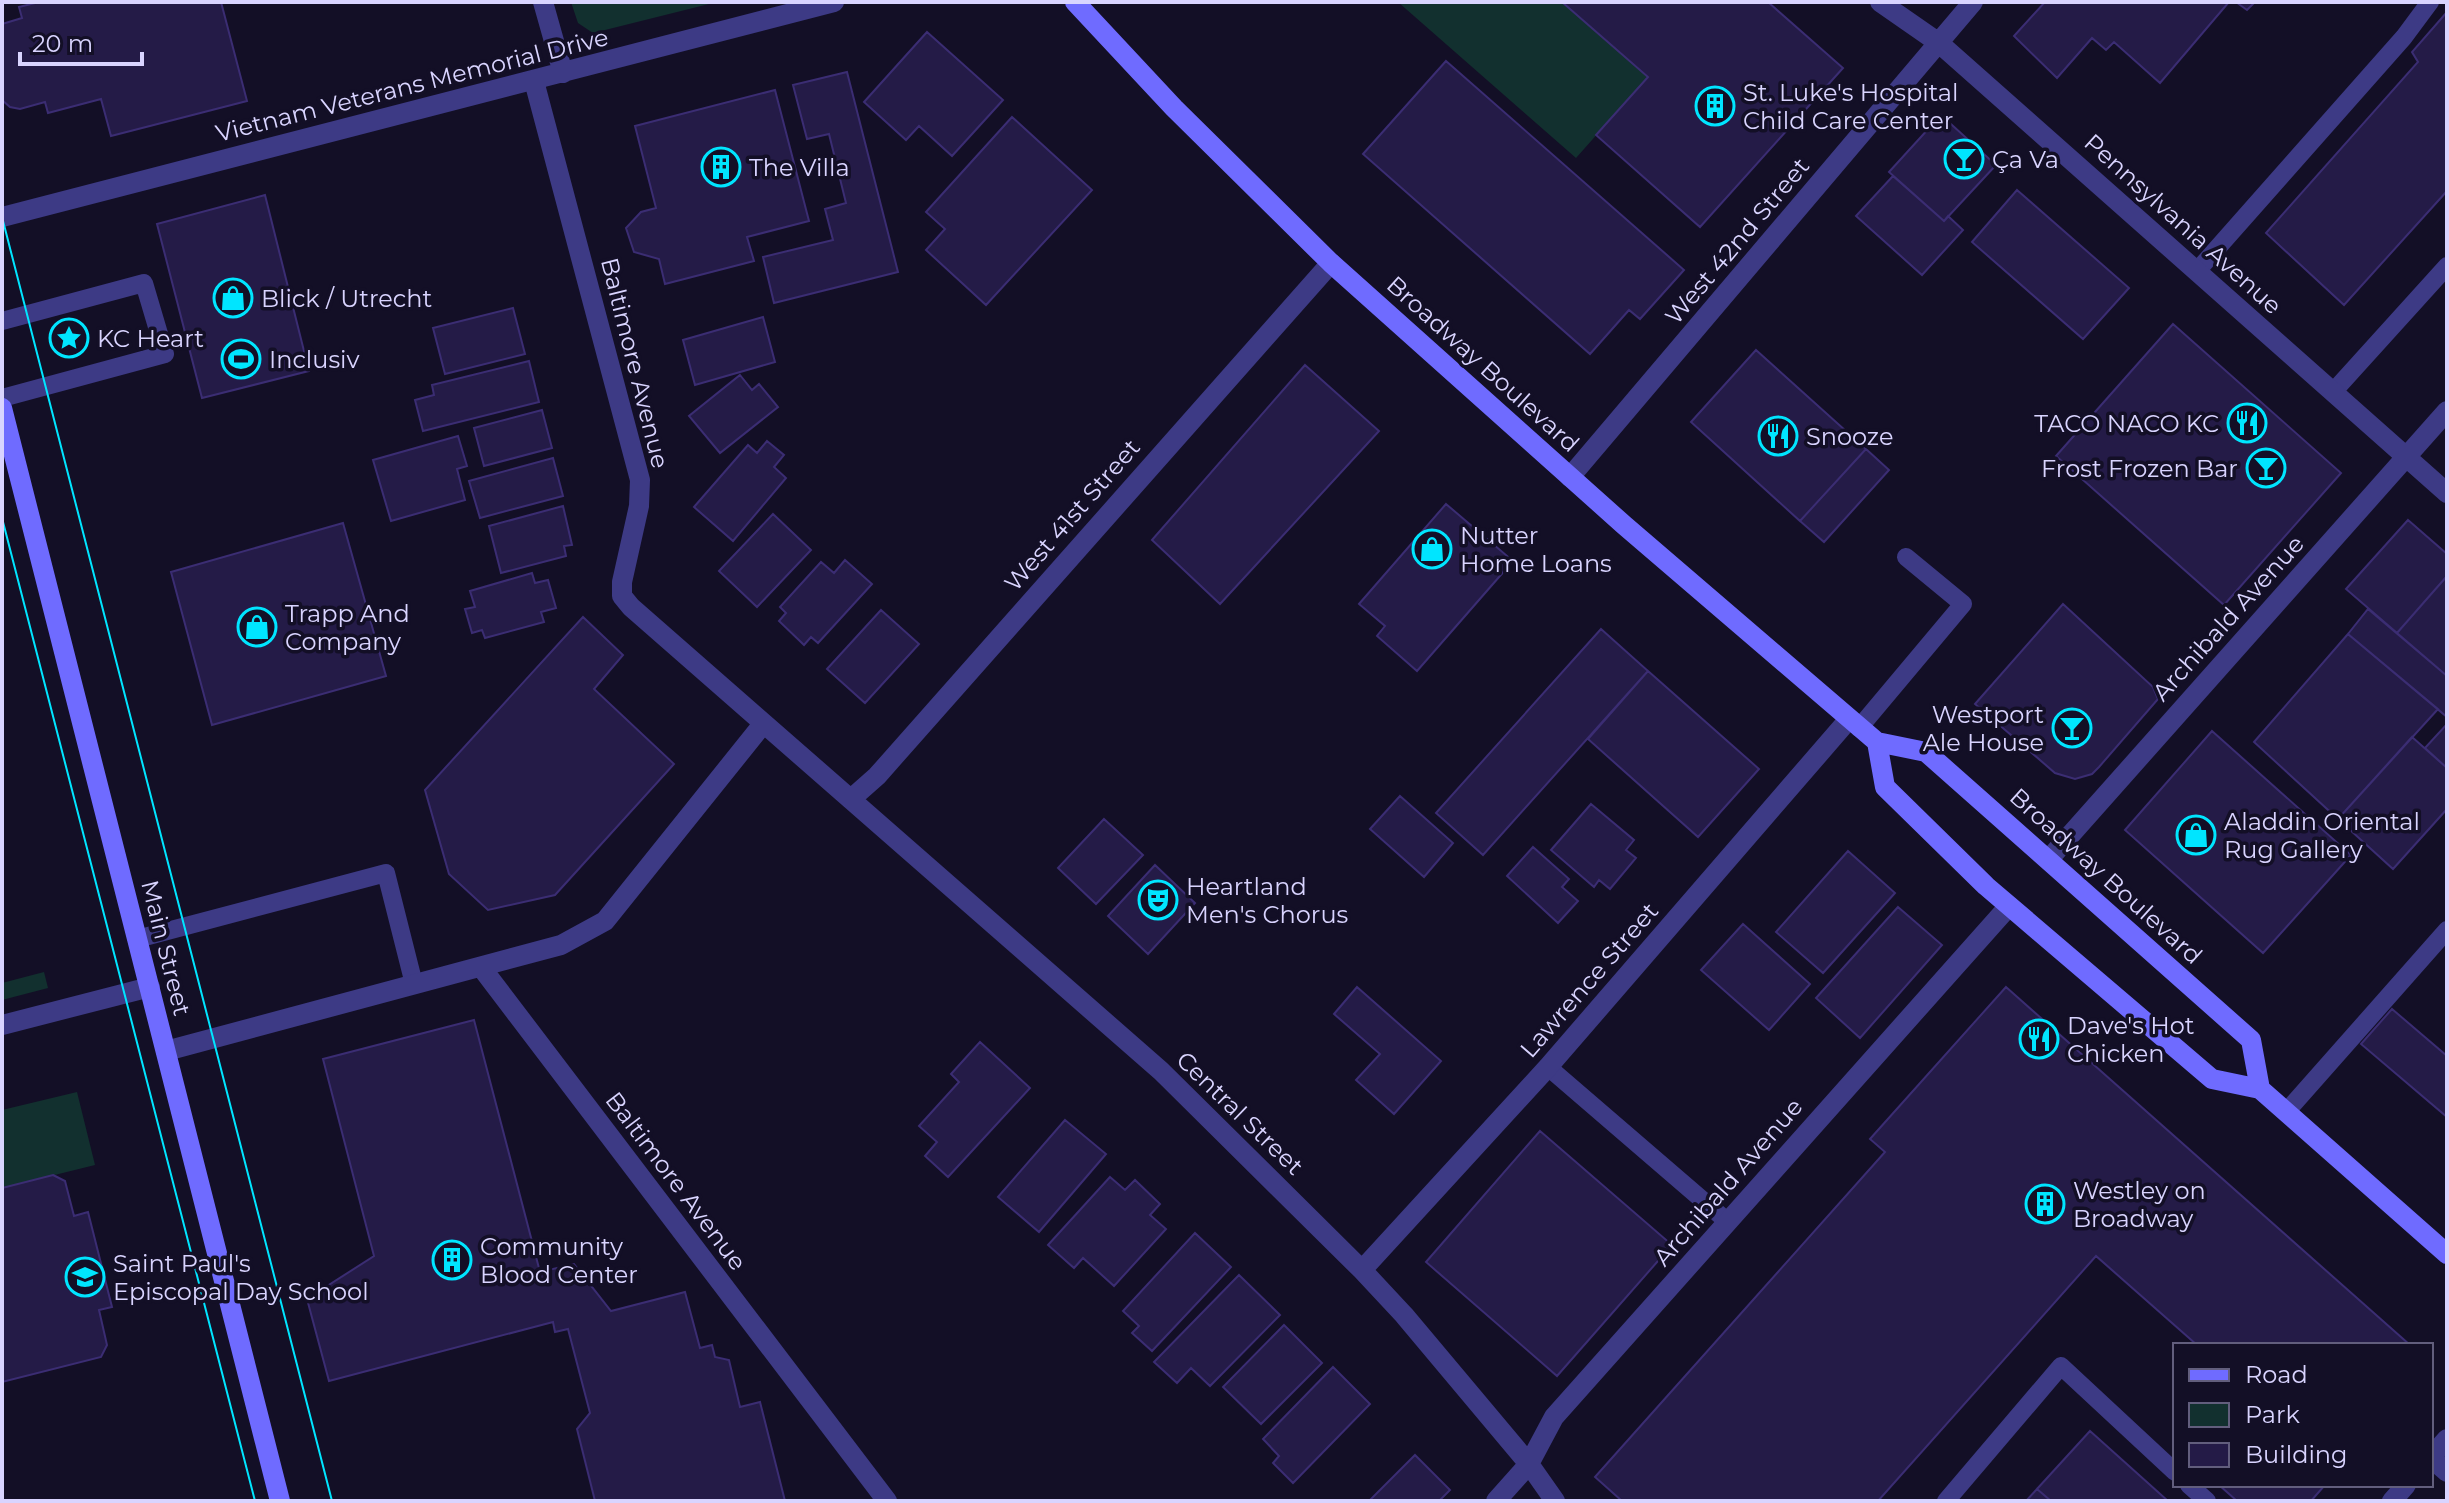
<svg xmlns="http://www.w3.org/2000/svg" width="2449" height="1503" font-family="Montserrat,sans-serif">
  <style>
    .green { fill: #12302f }
    .building { fill: #241b47; stroke: #3b2d73; stroke-width: 2 }
    .lines { fill: none; stroke-linecap: round; stroke-linejoin: round }
    .service { stroke: #3d3a85; stroke-width: 18 }
    .minor { stroke: #3d3a85; stroke-width: 20 }
    .secondary { stroke: #6f6bff; stroke-width: 20 }
    .tram { stroke: #00e5ff; stroke-width: 2 }
    .labels { text-anchor: middle; dominant-baseline: central; stroke-width: 7; stroke-linejoin: round; paint-order: stroke }
    .street-label { font-size: 24px; fill: #d9d4ff; stroke: #130f26 }
    .poi-label { font-size: 24px; fill: #d9d4ff; stroke: #130f26; text-anchor: start }
  </style>
  <rect width="100%" height="100%" fill="#130f26"/>
  <!-- green -->
  <path class="green" d="M571,2H717L593,33L578,23Z
    M1398,2H1562L1648,77L1576,158Z
    M44,972L48,988L2,1000V983Z
    M77,1092L95,1165L2,1188V1110Z"/>
  <!-- building -->
  <path class="building" d="M39,2H221L247,101L111,136L101,99L48,113L45,102L20,109L10,107L2,100V24L22,18L19,7Z
    M1562,2H1768L1843,68L1700,227L1596,135L1648,77Z
    M2045,2H2229L2160,83L2114,42L2106,50L2092,38L2057,78L2014,36Z
    M2236,2H2255L2247,10Z
    M2447,12V191L2344,305L2266,233L2418,62L2412,52Z
    M927,32L1003,100L952,156L919,126L906,140L864,102Z
    M1446,61L1684,270L1640,319L1629,310L1590,354L1363,154Z
    M847,72L898,272L774,303L763,257L833,240L825,209L846,203L829,134L807,139L793,85Z
    M775,90L809,221L747,237L754,261L665,284L659,259L634,252L626,228L641,212L656,208L635,126Z
    M1941,115L1996,165L1944,221L1889,172Z
    M1012,117L1092,190L986,305L926,250L945,229L926,212Z
    M1893,176L1944,221L1948,216L1963,230L1922,275L1856,216Z
    M2017,190L2129,288L2083,339L1972,242Z
    M265,195L309,371L202,398L157,224Z
    M513,308L525,354L445,374L433,328Z
    M763,317L775,362L695,385L683,340Z
    M2173,324L2341,473L2224,605L2056,456Z
    M1756,350L1866,449L1800,521L1691,422Z
    M529,361L539,402L423,431L415,400L434,395L432,385Z
    M1305,365L1379,431L1220,604L1152,540Z
    M740,375L752,390L759,384L778,407L720,453L689,416Z
    M542,410L552,448L484,466L474,428Z
    M458,436L467,466L457,469L465,500L391,521L373,460Z
    M767,441L784,455L774,467L786,478L733,541L694,507L748,445L757,453Z
    M1866,449L1889,470L1824,542L1800,521Z
    M553,458L563,496L480,518L469,481Z
    M1446,504L1513,561L1417,671L1377,636L1385,626L1359,604Z
    M563,506L572,545L564,546L566,556L501,573L489,526Z
    M773,514L811,550L757,607L719,571Z
    M2408,520L2447,554V576L2397,633L2346,589Z
    M343,523L386,676L212,725L171,572Z
    M845,560L872,584L818,643L811,637L804,645L779,621L786,613L780,607L821,562L834,573Z
    M532,573L535,583L548,580L556,608L541,612L544,622L485,638L482,630L472,633L465,609L475,607L470,591Z
    M2447,576V676L2397,633Z
    M2063,604L2153,687L2158,699L2099,767L2092,774L2075,779L2055,773L1975,704Z
    M2368,609L2447,676V717L2348,634Z
    M881,610L919,644L865,703L827,669Z
    M583,617L623,655L594,689L674,764L555,895L488,910L449,874L425,790Z
    M1601,629L1648,671L1483,855L1436,813Z
    M2348,634L2438,709L2338,819L2254,742Z
    M1648,671L1759,769L1698,837L1588,739Z
    M2447,724V768L2425,748Z
    M2212,731L2351,855L2263,953L2125,830Z
    M2412,737L2447,768V809L2393,869L2338,819Z
    M1400,796L1453,843L1424,877L1370,829Z
    M1591,804L1634,840L1626,850L1636,858L1610,889L1599,880L1594,887L1551,850Z
    M1104,819L1143,855L1096,904L1058,868Z
    M1533,847L1569,879L1562,887L1578,901L1558,923L1507,876Z
    M1848,851L1895,893L1823,973L1776,932Z
    M1155,865L1195,903L1148,954L1108,916Z
    M1898,907L1942,945L1860,1038L1816,998Z
    M1743,924L1810,984L1769,1030L1701,970Z
    M1357,987L1441,1061L1394,1114L1356,1080L1380,1054L1334,1014Z
    M2006,987L2410,1345H2197L2096,1256L1878,1501H1622L1595,1477L1885,1152L1870,1139Z
    M2392,1009L2447,1056V1117L2361,1044Z
    M474,1020L540,1272L574,1264L611,1311L685,1292L700,1348L712,1345L715,1357L729,1360L740,1407L760,1402L785,1501H595L577,1429L590,1413L568,1329L555,1332L553,1322L329,1381L307,1299L374,1256L323,1059Z
    M980,1042L1030,1088L948,1177L925,1156L937,1142L919,1126L959,1082L951,1074Z
    M1065,1120L1106,1154L1039,1232L998,1197Z
    M1540,1131L1672,1245L1557,1376L1426,1262Z
    M53,1175L65,1181L74,1216L88,1212L112,1307L99,1310L107,1345L101,1357L2,1382V1188Z
    M1110,1177L1125,1190L1135,1180L1160,1204L1150,1215L1166,1229L1114,1286L1083,1258L1074,1268L1048,1245Z
    M1195,1233L1231,1267L1152,1351L1132,1333L1139,1326L1123,1311Z
    M1239,1275L1280,1315L1210,1386L1191,1368L1177,1383L1154,1362Z
    M1284,1325L1322,1363L1261,1424L1223,1387Z
    M1333,1367L1370,1404L1293,1483L1273,1463L1279,1456L1263,1439Z
    M2090,1431L2168,1501H2051L2037,1489Z
    M1415,1455L1450,1490L1439,1501H1369Z
    M2219,1485H2325L2311,1501H2237Z
    M2037,1489L2051,1501H2026Z"/>
  <g class="lines">
    <!-- service -->
    <path class="service" d="M2197,271L2404,37L2430,2
      M2,321L144,283L165,354L2,398
      M2333,392L2447,266
      M1859,728L1963,604L1906,557
      M137,939L386,873L414,984
      M1548,1067L1728,1222
      M2287,1111L2447,930
      M2189,1485L2207,1501
      M1946,1501L2061,1366L2175,1472"/>
    <!-- minor -->
    <path class="minor" d="M543,2L563,73
      M1880,2L1939,43L2447,493
      M534,81L640,480L639,506L622,582V596L631,607L1161,1071L1362,1270L1404,1315L1529,1464L1555,1501
      M2,217L834,2
      M1570,477L1973,2
      M851,799L877,776L1331,263
      M2049,859L2447,411
      M481,967L887,1501
      M2,1025L150,987
      M166,1051L561,945L605,921L763,724
      M1362,1270L1548,1067L1849,719
      M2431,1457L2447,1439
      M2431,1458L2447,1472
      M1496,1501L1529,1464L1554,1417L2009,906
      M2392,1501L2406,1485"/>
    <!-- secondary -->
    <path class="secondary" d="M1075,2L1174,108L1331,263L1624,525L1877,742L1926,752L2251,1040L2260,1089
      M2,408L280,1501
      M1877,742L1885,787L1986,886L2212,1079L2260,1089L2447,1254"/>
    <!-- tram -->
    <path class="tram" d="M2,217L332,1501
      M2,518L255,1501"/>
  </g>
  <!-- icons -->
  <defs>
    <g id="building-ring" transform="scale(2)"><circle r="9.5" fill="#130f26" stroke="#00e5ff" stroke-width="1.5"/><path d="M-4-6H4V6H1V3H-1V6H-4ZM-2.5-4.3h1.7v1.8h-1.7ZM.8-4.3h1.7v1.8H.8ZM-2.5-1h1.7V.8h-1.7ZM.8-1h1.7V.8H.8Z" fill="#00e5ff"/></g>
    <g id="bar-ring" transform="scale(2)"><circle r="9.5" fill="#130f26" stroke="#00e5ff" stroke-width="1.5"/><path d="M-6-5H6L.8 .8V4.5H3.5V6h-7V4.5H-.8V.8Z" fill="#00e5ff"/></g>
    <g id="shop-ring" transform="scale(2)"><circle r="9.5" fill="#130f26" stroke="#00e5ff" stroke-width="1.5"/><path d="M-5-2.5h2.3a2.7 3.5 0 0 1 5.4 0H5L5.5 6h-11ZM-1.5-2.5h3a1.5 2.3 0 0 0-3 0Z" fill="#00e5ff"/></g>
    <g id="sight-ring" transform="scale(2)"><circle r="9.5" fill="#130f26" stroke="#00e5ff" stroke-width="1.5"/><path d="M0-6L1.8-2.2L6-1.7L2.9 1.2L3.7 5.4L0 3.3L-3.7 5.4L-2.9 1.2L-6-1.7L-1.8-2.2Z" fill="#00e5ff"/></g>
    <g id="stadium-ring" transform="scale(2)"><circle r="9.5" fill="#130f26" stroke="#00e5ff" stroke-width="1.5"/><path d="M0-5a6.5 5 0 1 0 0 10a6.5 5 0 1 0 0-10ZM-3.5-1.8h7v3.6h-7Z" fill="#00e5ff"/></g>
    <g id="restaurant-ring" transform="scale(2)"><circle r="9.5" fill="#130f26" stroke="#00e5ff" stroke-width="1.5"/><path d="M-5-6h1v4h1v-4h1v4h1v-4h1v5L-1.5 .5V6h-2V.5L-5-1ZM5-6V6H3V1.5H1.5Q1.5-4 5-6Z" fill="#00e5ff"/></g>
    <g id="theatre-ring" transform="scale(2)"><circle r="9.5" fill="#130f26" stroke="#00e5ff" stroke-width="1.5"/><path d="M-5-5.5Q0-4 5-5.5V0Q5 5 0 6Q-5 5-5 0ZM-3.3-2.5H-1v1.5H-3.3ZM1-2.5H3.3v1.5H1ZM-2.8 1Q0 5.5 2.8 1Z" fill="#00e5ff"/></g>
    <g id="school-ring" transform="scale(2)"><circle r="9.5" fill="#130f26" stroke="#00e5ff" stroke-width="1.5"/><path d="M0-5L7-2L0 1L-7-2ZM-4 1L0 2.5L4 1V4Q0 6-4 4Z" fill="#00e5ff"/></g>
  </defs>
  <g fill-rule="evenodd">
    <use href="#building-ring" x="1715" y="106"/>
    <use href="#bar-ring" x="1964" y="159"/>
    <use href="#building-ring" x="721" y="167"/>
    <use href="#shop-ring" x="233" y="298"/>
    <use href="#sight-ring" x="69" y="338"/>
    <use href="#stadium-ring" x="241" y="359"/>
    <use href="#restaurant-ring" x="2247" y="423"/>
    <use href="#restaurant-ring" x="1778" y="436"/>
    <use href="#bar-ring" x="2266" y="468"/>
    <use href="#shop-ring" x="1432" y="549"/>
    <use href="#shop-ring" x="257" y="627"/>
    <use href="#bar-ring" x="2072" y="728"/>
    <use href="#shop-ring" x="2196" y="835"/>
    <use href="#theatre-ring" x="1158" y="900"/>
    <use href="#restaurant-ring" x="2039" y="1039"/>
    <use href="#building-ring" x="2045" y="1204"/>
    <use href="#building-ring" x="452" y="1260"/>
    <use href="#school-ring" x="85" y="1277"/>
  </g>
  <g class="labels">
    <!-- street labels -->
    <g class="street-label">
      <text transform="translate(412 85) rotate(-14)">Vietnam Veterans Memorial Drive</text>
      <text transform="translate(2183 224) rotate(42)">Pennsylvania Avenue</text>
      <text transform="translate(1737 241) rotate(-50)">West 42nd Street</text>
      <text transform="translate(635 363) rotate(76)">Baltimore Avenue</text>
      <text transform="translate(1483 364) rotate(42)">Broadway Boulevard</text>
      <text transform="translate(1072 515) rotate(-49)">West 41st Street</text>
      <text transform="translate(2228 618) rotate(-48)">Archibald Avenue</text>
      <text transform="translate(2106 876) rotate(42)">Broadway Boulevard</text>
      <text transform="translate(166 948) rotate(76)">Main Street</text>
      <text transform="translate(1589 980) rotate(-49)">Lawrence Street</text>
      <text transform="translate(1240 1113) rotate(44)">Central Street</text>
      <text transform="translate(676 1181) rotate(53)">Baltimore Avenue</text>
      <text transform="translate(1728 1182) rotate(-49)">Archibald Avenue</text>
    </g>
    <!-- poi labels -->
    <g class="poi-label">
      <text x="1743" y="92">St. Luke's Hospital<tspan x="1743" dy="28">Child Care Center</tspan></text>
      <text x="1992" y="159">Ça Va</text>
      <text x="749" y="167">The Villa</text>
      <text x="261" y="298">Blick / Utrecht</text>
      <text x="97" y="338">KC Heart</text>
      <text x="269" y="359">Inclusiv</text>
      <text x="2219" y="423" text-anchor="end">TACO NACO KC</text>
      <text x="1806" y="436">Snooze</text>
      <text x="2238" y="468" text-anchor="end">Frost Frozen Bar</text>
      <text x="1460" y="535">Nutter<tspan x="1460" dy="28">Home Loans</tspan></text>
      <text x="285" y="613">Trapp And<tspan x="285" dy="28">Company</tspan></text>
      <text x="2044" y="714" text-anchor="end">Westport<tspan x="2044" dy="28">Ale House</tspan></text>
      <text x="2224" y="821">Aladdin Oriental<tspan x="2224" dy="28">Rug Gallery</tspan></text>
      <text x="1186" y="886">Heartland<tspan x="1186" dy="28">Men's Chorus</tspan></text>
      <text x="2067" y="1025">Dave's Hot<tspan x="2067" dy="28">Chicken</tspan></text>
      <text x="2073" y="1190">Westley on<tspan x="2073" dy="28">Broadway</tspan></text>
      <text x="480" y="1246">Community<tspan x="480" dy="28">Blood Center</tspan></text>
      <text x="113" y="1263">Saint Paul's<tspan x="113" dy="28">Episcopal Day School</tspan></text>
    </g>
  </g>
  <!-- border -->
  <rect width="2449" height="1503" fill="none" stroke="#d9d4ff" stroke-width="8"/>
  <!-- legend -->
  <rect x="2173" y="1343" width="260" height="144" fill="#130f26" stroke="#625e7d" stroke-width="2"/>
  <rect x="2189" y="1369" width="40" height="12" fill="#6f6bff" stroke="#625e7d" stroke-width="2"/>
  <text x="2245" y="1383" font-size="24" fill="#d9d4ff">Road</text>
  <rect x="2189" y="1403" width="40" height="24" fill="#12302f" stroke="#625e7d" stroke-width="2"/>
  <text x="2245" y="1423" font-size="24" fill="#d9d4ff">Park</text>
  <rect x="2189" y="1443" width="40" height="24" fill="#241b47" stroke="#625e7d" stroke-width="2"/>
  <text x="2245" y="1463" font-size="24" fill="#d9d4ff">Building</text>
  <!-- scale -->
  <path d="M20 52v12h122v-12" fill="none" stroke="#d9d4ff" stroke-width="4"/>
  <text x="32" y="52" font-size="24" fill="#d9d4ff" stroke="#130f26" stroke-width="6" paint-order="stroke">20 m</text>
</svg>
